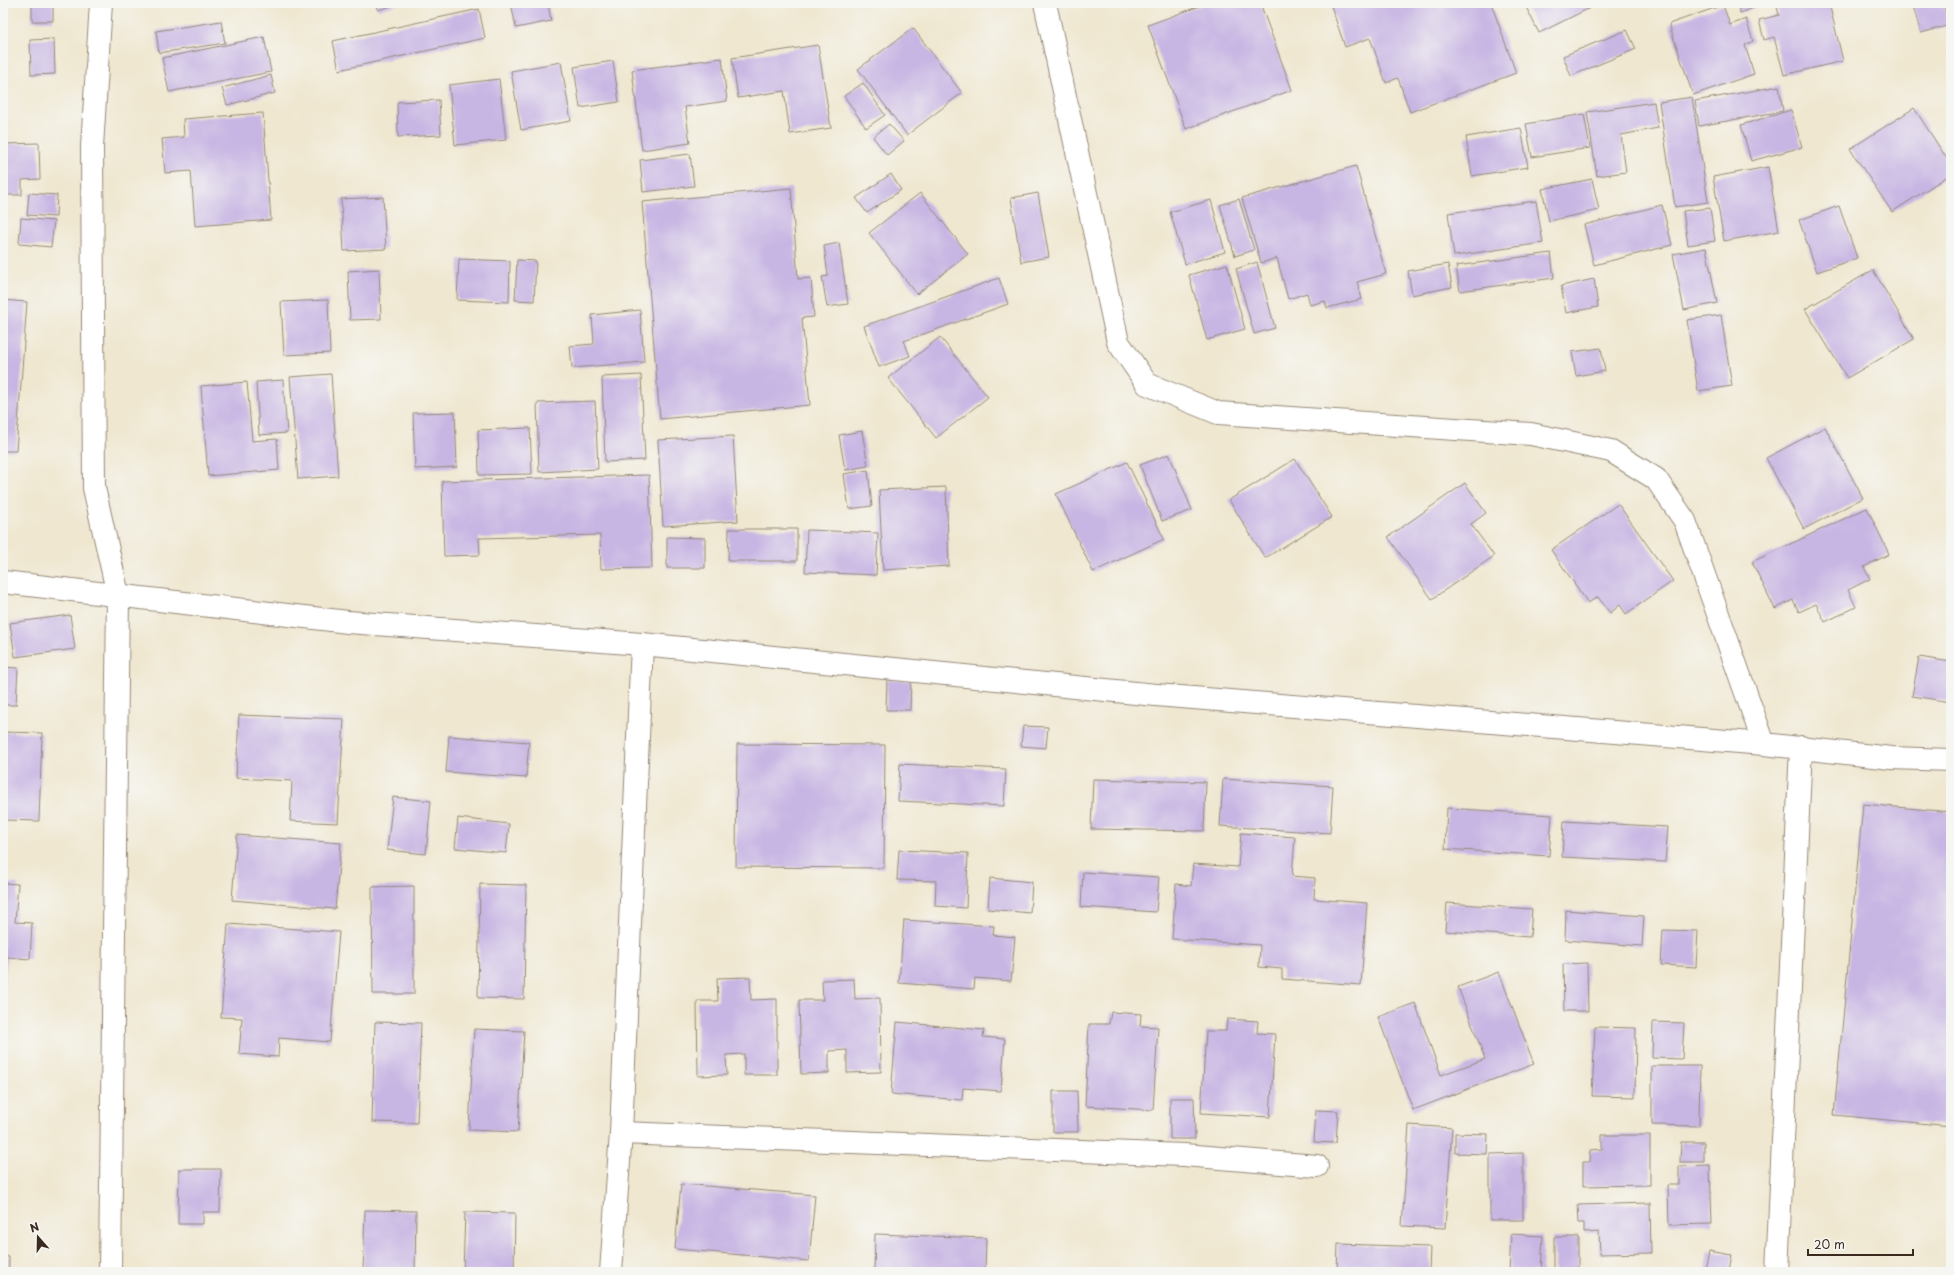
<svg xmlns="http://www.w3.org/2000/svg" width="1954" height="1275" font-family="'Playpen Sans',sans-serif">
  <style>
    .building { fill: #c7b5e3 }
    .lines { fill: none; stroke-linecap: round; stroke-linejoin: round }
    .minor-casing { stroke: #958877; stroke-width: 24 }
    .minor { stroke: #fff; stroke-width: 22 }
  </style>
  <rect width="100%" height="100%" fill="#f6f6f2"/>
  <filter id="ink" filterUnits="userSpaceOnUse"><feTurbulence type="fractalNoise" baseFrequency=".025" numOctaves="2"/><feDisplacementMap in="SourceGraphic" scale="8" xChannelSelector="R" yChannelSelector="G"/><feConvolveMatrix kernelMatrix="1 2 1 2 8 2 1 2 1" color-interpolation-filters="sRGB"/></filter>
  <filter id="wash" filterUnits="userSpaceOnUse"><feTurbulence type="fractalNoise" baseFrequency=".012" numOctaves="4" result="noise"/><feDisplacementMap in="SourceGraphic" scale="16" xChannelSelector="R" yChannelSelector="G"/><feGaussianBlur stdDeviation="0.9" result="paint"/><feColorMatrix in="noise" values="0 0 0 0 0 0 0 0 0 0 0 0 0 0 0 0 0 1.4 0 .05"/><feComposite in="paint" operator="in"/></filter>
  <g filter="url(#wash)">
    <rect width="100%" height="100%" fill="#efe7d0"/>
    <g id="blocks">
      <!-- building -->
      <path class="building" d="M32,3H53V21H32Z
        M376,3H402L378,10Z
        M511,3H548L551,21L516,28Z
        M1208,3H1260L1292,90L1186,129L1148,25Z
        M1330,3H1491L1516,73L1410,112L1398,78L1386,83L1370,38L1345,47Z
        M1524,3H1600L1539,33Z
        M1737,3H1764V4L1740,13Z
        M1776,3H1829L1843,61L1784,75L1774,37L1764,40L1759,20L1779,15Z
        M1912,3H1943L1950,25L1921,33Z
        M1723,5L1730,25L1746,19L1753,41L1745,45L1754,74L1693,95L1669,24Z
        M479,9L485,38L339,70L333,41Z
        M221,21L225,43L159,53L156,31Z
        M913,28L962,93L907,135L858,69Z
        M1627,30L1636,49L1571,76L1563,56Z
        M264,37L271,72L169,92L162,58Z
        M54,39L55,74L31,75L30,40Z
        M818,45L831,128L790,134L784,91L738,98L732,58Z
        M722,58L727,101L685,107L690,143L642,150L632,70Z
        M613,61L619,102L580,108L574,67Z
        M561,62L571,121L521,130L511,71Z
        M271,75L275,93L227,105L222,88Z
        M499,79L506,140L455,145L449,85Z
        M863,83L885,115L866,128L844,96Z
        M1779,86L1783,111L1699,126L1695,101Z
        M1692,97L1708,202L1675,207L1659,102Z
        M439,100L441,135L398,137L397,102Z
        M1654,102L1658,128L1621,135L1626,172L1597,176L1587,112Z
        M1914,108L1951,165V174L1892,212L1850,149Z
        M1791,110L1802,147L1751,161L1741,125Z
        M263,113L271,220L195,226L191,171L165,173L162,139L184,137L183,119Z
        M1584,114L1590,148L1532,157L1526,124Z
        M889,124L904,141L887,155L873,137Z
        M1521,128L1528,167L1472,176L1466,137Z
        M39,143L40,179L22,180V195H3V144Z
        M690,154L694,186L643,192L640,160Z
        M1356,166L1386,274L1357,282L1362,299L1327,308L1325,301L1310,305L1307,293L1288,299L1277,258L1261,263L1242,198Z
        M1768,167L1779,231L1724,241L1713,177Z
        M891,174L901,190L867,213L856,198Z
        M1592,179L1599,210L1549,221L1542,189Z
        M791,188L798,279L811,278L814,317L802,318L810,405L660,419L642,202Z
        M29,193L57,195L56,217L27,215Z
        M920,193L968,254L917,294L869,233Z
        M1038,193L1049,257L1021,262L1011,198Z
        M383,197L386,249L344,251L341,199Z
        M1239,199L1254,250L1235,256L1220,205Z
        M1211,200L1225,252L1185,264L1170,212Z
        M1536,201L1543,243L1454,256L1448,213Z
        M1662,205L1672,245L1594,265L1584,225Z
        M1839,206L1857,258L1817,272L1799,220Z
        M1710,208L1715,241L1688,245L1683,211Z
        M21,218L54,221L51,247L19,244Z
        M839,243L848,304L827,307L822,277L828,276L824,246Z
        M1706,248L1717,303L1684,310L1673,254Z
        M1551,253L1554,278L1460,291L1456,266Z
        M459,259L510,261L509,302L457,300Z
        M517,260L536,261L534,301L515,300Z
        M1257,262L1275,328L1254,334L1236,269Z
        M1227,264L1245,329L1207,340L1189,275Z
        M1448,264L1452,287L1412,295L1408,271Z
        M379,269L381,319L350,320L348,271Z
        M1873,270L1914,339L1847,378L1805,309Z
        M999,278L1008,304L904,341L910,356L879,367L864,326Z
        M1594,279L1598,307L1566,313L1561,286Z
        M3,300L27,302L16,451H3Z
        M328,300L330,353L284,355L281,302Z
        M640,310L644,362L572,368L570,346L594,344L592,315Z
        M1721,315L1732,386L1698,391L1687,320Z
        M940,337L988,397L936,438L888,378Z
        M1601,348L1605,371L1576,376L1572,352Z
        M331,374L338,476L298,479L290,377Z
        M641,375L645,460L605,462L602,377Z
        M283,380L287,433L259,435L256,382Z
        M247,382L252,441L277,439L279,470L208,476L201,386Z
        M595,401L598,469L539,472L537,403Z
        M455,412L457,467L415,469L413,413Z
        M1825,427L1863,498L1804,529L1766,458Z
        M530,428L532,474L479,475L478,430Z
        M862,431L868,466L845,470L839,435Z
        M733,436L738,521L663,526L658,440Z
        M1169,454L1192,510L1162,521L1140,465Z
        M1295,459L1332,517L1265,558L1229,500Z
        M1127,462L1164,539L1093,572L1056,494Z
        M868,470L872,506L849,509L844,474Z
        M649,475L652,568L601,569L600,535L479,538L480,555L444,556L442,481Z
        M1465,483L1486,513L1471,524L1494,556L1432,599L1388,537Z
        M946,487L949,566L883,570L879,490Z
        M1618,504L1673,581L1626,614L1620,605L1610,613L1598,597L1588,603L1551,550Z
        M1867,508L1889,554L1864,567L1870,579L1848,590L1856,607L1825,622L1816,604L1799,612L1793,600L1775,609L1752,562Z
        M729,529H797V561H728Z
        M807,530L878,533L876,575L805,572Z
        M667,537L705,538V568H667Z
        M70,615L75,649L15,657L10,623Z
        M1919,657L1951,662V702L1912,696Z
        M3,667L18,668L16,705H3Z
        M887,680L911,681L910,710H886Z
        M239,715L344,719L338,823L290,821L292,781L236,778Z
        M1023,726L1048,727L1046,748L1021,746Z
        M3,732L42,733L39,821L3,820Z
        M449,736L529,742L526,778L446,772Z
        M737,744L885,745L884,868L736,867Z
        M900,764L1006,769L1004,806L898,801Z
        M1093,779L1206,782L1204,831L1091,829Z
        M1223,779L1333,786L1330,833L1220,826Z
        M393,797L431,801L426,854L387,850Z
        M1863,804L1951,812V1126L1834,1115Z
        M1447,808L1552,815L1549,856L1445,849Z
        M458,818L509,824L506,853L455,848Z
        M1564,821L1668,827L1665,862L1562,857Z
        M1241,833L1295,837L1292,876L1315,878L1314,899L1367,903L1361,985L1282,979V969L1259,967L1260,945L1172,939L1176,884L1191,886L1193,864L1238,867Z
        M237,835L341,843L335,909L232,900Z
        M899,850L968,853L966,908L935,906L936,881L897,880Z
        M1083,872L1159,877L1156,912L1081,907Z
        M990,878L1032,882L1030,913L988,909Z
        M3,883L18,884L15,922L32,923L30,959L7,957L4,989Z
        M480,884L526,885L524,999L478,998Z
        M414,886V994H373L372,887Z
        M1447,903L1532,909L1530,937L1445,931Z
        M1566,910L1644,916L1642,946L1565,940Z
        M904,920L994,926L993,935L1015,937L1011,981L975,978L974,989L899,983Z
        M228,924L339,932L330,1042L279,1038L278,1057L239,1054L242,1018L221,1017Z
        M1663,930L1698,931L1696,967L1661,965Z
        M1587,963L1588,1011H1564L1563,964Z
        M1499,972L1534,1064L1413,1110L1378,1017L1415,1003L1441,1075L1485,1059L1458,987Z
        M750,977L751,1000L777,999V1075H744V1054L726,1055L727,1075L698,1076L697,1001H718L717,978Z
        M854,979L855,999L880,998L881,1072L847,1073V1050L829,1051V1073L801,1074L799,1000H823L822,980Z
        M1111,1012L1141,1014L1140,1026L1158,1027L1153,1110L1085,1106L1089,1024H1109Z
        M1227,1019L1258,1021L1257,1033L1275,1034L1270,1117L1201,1113L1206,1031H1226Z
        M375,1022L421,1023L417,1123L372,1122Z
        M897,1022L984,1030L983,1037L1005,1039L1001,1091L963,1088L962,1100L891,1094Z
        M1653,1022L1684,1023L1682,1059L1652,1058Z
        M1595,1027L1636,1028L1635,1097L1592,1096Z
        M474,1029L524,1031L518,1132L469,1130Z
        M1652,1066H1700L1699,1126L1652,1125Z
        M1053,1091H1077L1078,1132H1053Z
        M1170,1098H1194L1195,1139H1170Z
        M1316,1110L1338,1111L1336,1143L1314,1142Z
        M1409,1125L1452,1128L1445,1228L1402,1226Z
        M1455,1133L1488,1134L1487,1154L1455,1153Z
        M1602,1135H1650V1185L1583,1186V1162H1589L1590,1150L1602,1149Z
        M1681,1142H1704V1162H1680Z
        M1523,1153V1220H1490V1154Z
        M1710,1165L1712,1224L1669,1225L1668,1185H1679V1166Z
        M179,1169H221L220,1212H203V1224H178Z
        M681,1184L815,1195L809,1261L675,1249Z
        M1650,1203L1651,1253L1600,1254L1599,1232L1584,1233V1223H1579L1578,1205Z
        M365,1210L416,1211L415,1272H363Z
        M465,1212L515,1213L514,1272H463Z
        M875,1234L986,1238L985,1272H874Z
        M1511,1234L1543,1236L1541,1272H1509Z
        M1554,1237H1578V1271H1554Z
        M1338,1244L1430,1247L1429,1272H1337Z
        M1709,1251L1732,1255L1729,1272L1705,1270Z
        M3,1256L9,1257V1272H3Z
        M1597,1269H1633V1272H1597Z"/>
    </g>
  </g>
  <g filter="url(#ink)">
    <use href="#blocks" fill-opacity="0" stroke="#958877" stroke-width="1"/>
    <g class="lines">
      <!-- minor casing -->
      <g class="minor-casing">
        <path id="minor" d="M101,3L92,147L94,488L118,595L110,1272
          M1045,3L1118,342L1147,384L1218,413L1531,434L1611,451L1656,479L1685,521L1764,744
          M3,582L348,622L642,644L1156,695L1764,744L1891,758L1951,760
          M621,1133L1184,1155L1317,1166
          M611,1272L621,1133L642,644
          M1777,1272L1801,747"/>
      </g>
      <!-- minor -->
      <use href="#minor" class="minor"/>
    </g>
  </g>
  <!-- margin -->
  <rect width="1954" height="1275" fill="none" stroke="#f6f6f2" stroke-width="16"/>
  <!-- north arrow -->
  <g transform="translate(38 1237) rotate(340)" stroke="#f6f6f2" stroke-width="3" paint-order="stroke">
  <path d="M0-3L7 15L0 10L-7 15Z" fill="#3b2a1e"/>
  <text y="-6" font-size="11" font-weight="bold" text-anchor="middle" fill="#3b2a1e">N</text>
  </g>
  <!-- scale -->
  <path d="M1808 1249v6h105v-6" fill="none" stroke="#3b2a1e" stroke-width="2"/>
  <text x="1814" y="1249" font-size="12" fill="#3b2a1e" stroke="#f6f6f2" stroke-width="3" paint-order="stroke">20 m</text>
</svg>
